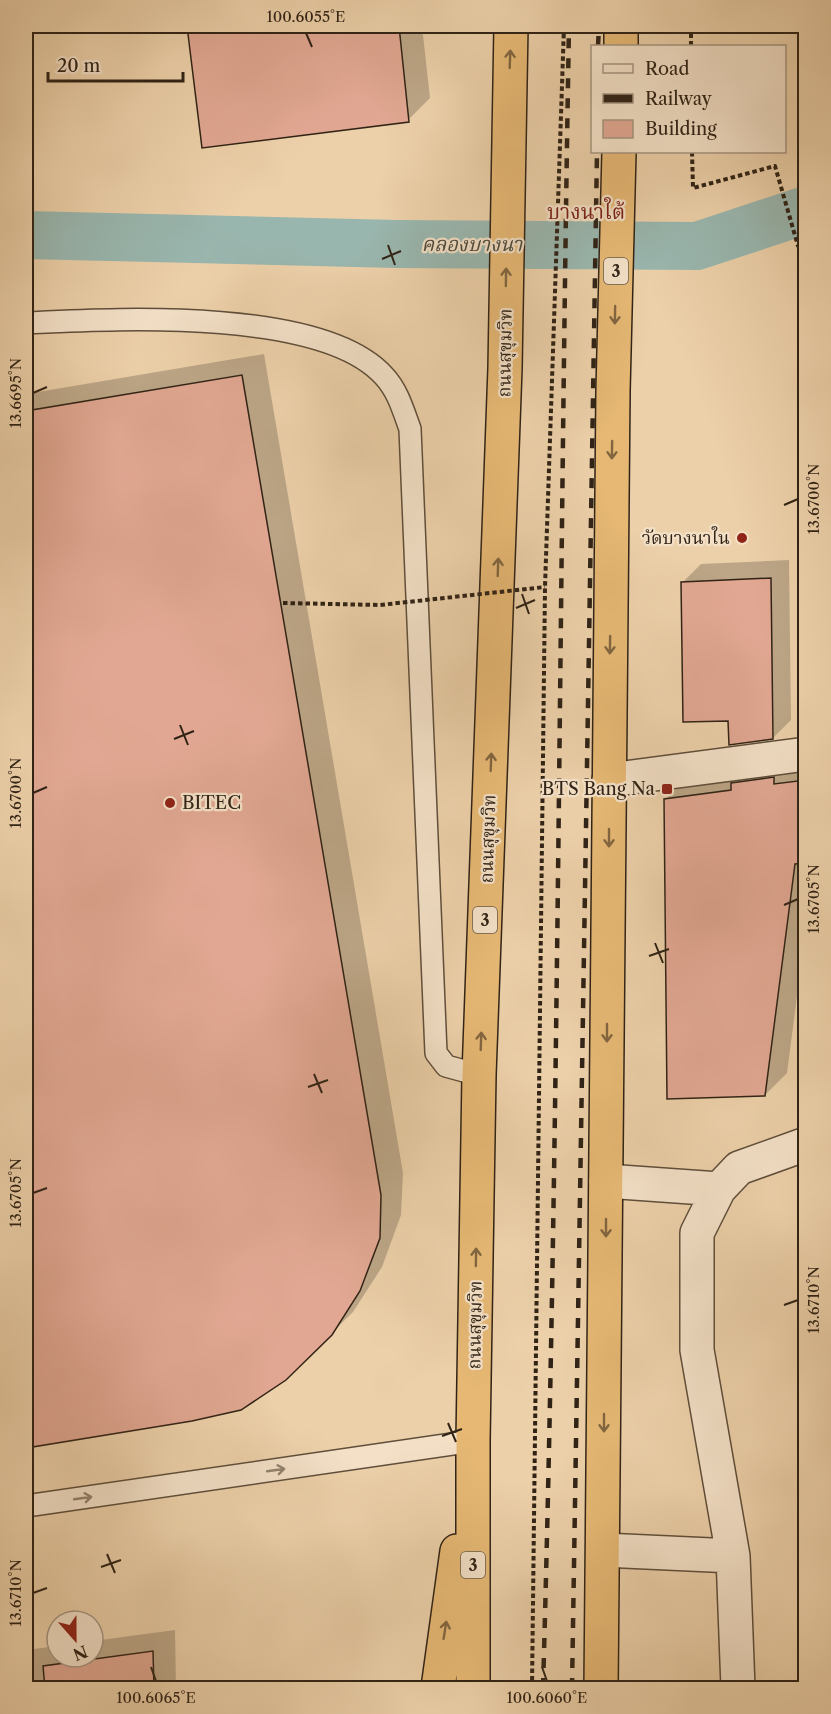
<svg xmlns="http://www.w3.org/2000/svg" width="831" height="1714" font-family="'Libre Caslon Text','Noto Serif Thai',serif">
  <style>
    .shadow { fill: #0003 }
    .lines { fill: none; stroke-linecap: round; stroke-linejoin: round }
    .canal { stroke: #99b6ae; stroke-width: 48 }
    .building { fill: #e1a792; stroke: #302316; stroke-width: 1.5 }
    .lane-casing { stroke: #5f4e3b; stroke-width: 24 }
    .street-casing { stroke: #5f4e3b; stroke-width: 36 }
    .highway-casing { stroke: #302316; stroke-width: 36 }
    .path { stroke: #302316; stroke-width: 4; stroke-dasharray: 4.5 3; stroke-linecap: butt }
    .lane { stroke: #f3e0c7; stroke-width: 21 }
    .street { stroke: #f3e0c7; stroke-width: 33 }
    .highway { stroke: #e6b874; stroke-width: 33 }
    .rail { stroke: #302316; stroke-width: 4.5; stroke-dasharray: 10 10; stroke-linecap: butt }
    .path-bridge { stroke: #302316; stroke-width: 4; stroke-dasharray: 4.5 3; stroke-linecap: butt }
    .oneway { stroke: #826640 }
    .oneway2 { stroke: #92826e }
    .ticks { fill: none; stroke: #302316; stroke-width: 2 }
    .poi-dot { fill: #8f2418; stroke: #f3e0c7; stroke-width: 2 }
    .labels { text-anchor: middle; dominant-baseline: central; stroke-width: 4.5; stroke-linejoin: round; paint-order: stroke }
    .shield { fill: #f3e0c7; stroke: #6a5c4b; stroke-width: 1.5 }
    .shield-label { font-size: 16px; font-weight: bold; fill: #302316 }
    .street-label { font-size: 18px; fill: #302316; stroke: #f3e0c7 }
    .poi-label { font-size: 18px; fill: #302316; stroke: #f3e0c7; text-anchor: end }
    .water-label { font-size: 20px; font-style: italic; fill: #4a483c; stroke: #f3e0c7 }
    .quarter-label { font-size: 21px; fill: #7a1f14; stroke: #f3e0c7 }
    .neatline { fill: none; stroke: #302316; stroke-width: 2 }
    .ticks-label { font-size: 15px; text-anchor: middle; fill: #302316 }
  </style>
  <rect width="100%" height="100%" fill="#ecd0a9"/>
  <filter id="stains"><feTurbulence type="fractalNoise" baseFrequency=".00333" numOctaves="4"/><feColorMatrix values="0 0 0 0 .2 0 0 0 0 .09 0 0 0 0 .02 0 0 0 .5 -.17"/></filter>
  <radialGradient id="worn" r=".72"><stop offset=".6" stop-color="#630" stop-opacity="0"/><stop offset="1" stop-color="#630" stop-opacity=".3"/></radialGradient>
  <!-- shadow -->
  <path class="shadow" d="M189,26H422L430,98L408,120L203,146Z
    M264,354L403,1173L401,1215L382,1267L353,1312L285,1379L191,1420L26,1446V394Z
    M789,560L791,720L773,738L730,719L683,582L701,564Z
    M806,761V927L787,1073L765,1095L665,800L687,778Z
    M175,1630L176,1688H26V1650L57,1646V1657H93V1641Z"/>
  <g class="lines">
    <!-- canal -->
    <path class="canal" d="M26,235L396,244L697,246L806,210"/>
  </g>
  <!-- building -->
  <path class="building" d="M187,26H399L409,122L202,148Z
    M242,375L381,1195L380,1238L360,1291L332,1335L286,1380L241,1410L192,1421L26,1448V411Z
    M771,578L773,739L729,745L728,721L683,722L681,582Z
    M774,777V784L806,780V863L795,864L765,1096L667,1099L664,799L731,790V783Z
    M153,1651L154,1689H45L43,1666Z"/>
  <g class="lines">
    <!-- lane casing -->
    <g class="lane-casing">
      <path id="lane" d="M26,323C113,319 322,307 384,376C398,391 403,410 410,429L436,1053L446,1066L479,1075
        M26,1506L473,1441"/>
    </g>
    <!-- street casing -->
    <g class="street-casing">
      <path id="street" d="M609,780L806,754
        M606,1181L719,1189
        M603,1550L733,1556
        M738,1688L733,1556L697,1350V1233L719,1189L739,1168L806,1144"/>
    </g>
    <!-- highway casing -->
    <g class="highway-casing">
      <path id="highway" d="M621,46V26
        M438,1688L457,1551
        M473,1688V1441L479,1075L505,368L511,26
        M601,1688L613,391L619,152"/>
    </g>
    <!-- path -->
    <path class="path" d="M691,26V46
      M692,152L693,188L775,166L798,246L806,244
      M532,1688L545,587L564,26"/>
    <!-- lane -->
    <use href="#lane" class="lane"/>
    <!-- street -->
    <use href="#street" class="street"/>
    <!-- highway -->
    <use href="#highway" class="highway"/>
    <!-- rail -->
    <path class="rail" d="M598,46L599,26
      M543,1688C559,1134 559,580 569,26
      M572,1688L597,152"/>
    <!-- path-bridge -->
    <path class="path-bridge" d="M283,603L380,605L545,587"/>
  </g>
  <!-- one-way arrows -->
  <defs><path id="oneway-shaft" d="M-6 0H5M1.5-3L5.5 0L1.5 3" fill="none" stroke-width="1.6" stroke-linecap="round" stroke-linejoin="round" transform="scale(1.5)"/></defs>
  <g class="oneway">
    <use href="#oneway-shaft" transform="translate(510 59) rotate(-88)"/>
    <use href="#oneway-shaft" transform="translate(506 277) rotate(-89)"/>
    <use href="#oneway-shaft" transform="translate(615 315) rotate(91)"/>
    <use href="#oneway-shaft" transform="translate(612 450) rotate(91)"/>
    <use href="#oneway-shaft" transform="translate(498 567) rotate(-88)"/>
    <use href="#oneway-shaft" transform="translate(610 645) rotate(91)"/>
    <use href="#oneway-shaft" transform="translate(491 762) rotate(-88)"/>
    <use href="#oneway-shaft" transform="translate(609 838) rotate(90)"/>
    <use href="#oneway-shaft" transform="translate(607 1033) rotate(90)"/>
    <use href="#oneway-shaft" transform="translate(481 1041) rotate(-88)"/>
    <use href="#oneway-shaft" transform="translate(606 1228) rotate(90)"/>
    <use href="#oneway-shaft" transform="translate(476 1257) rotate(-89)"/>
    <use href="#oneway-shaft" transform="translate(604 1423) rotate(90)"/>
    <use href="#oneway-shaft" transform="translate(445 1630) rotate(-81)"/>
  </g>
  <g class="oneway2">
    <use href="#oneway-shaft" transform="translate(276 1470) rotate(-8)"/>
    <use href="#oneway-shaft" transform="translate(83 1498) rotate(-8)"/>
  </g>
  <!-- ticks -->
  <path class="ticks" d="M306,33L312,47M388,245L395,265M382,259L401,251M33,393L47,387M784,505L798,499M522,594L529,614M516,608L535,600M180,725L188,745M174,739L194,731M33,793L47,787M784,905L798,899M655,943L663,963M649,956L669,949M314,1074L322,1093M308,1087L328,1080M33,1193L47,1188M784,1305L798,1300M448,1423L456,1442M442,1436L462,1429M107,1554L115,1573M101,1567L121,1560M33,1593L47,1588M151,1667L156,1681M542,1667L547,1681"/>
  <!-- markers -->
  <g class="poi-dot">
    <circle cx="742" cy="538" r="6"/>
    <rect x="661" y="783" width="12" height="12" rx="3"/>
    <circle cx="170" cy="803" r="6"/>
  </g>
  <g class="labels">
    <!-- shield labels -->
    <g class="shield">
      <rect x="604" y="258" width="24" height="26" rx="4.5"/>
      <rect x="473" y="907" width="24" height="26" rx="4.5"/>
      <rect x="461" y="1552" width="24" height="26" rx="4.5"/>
    </g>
    <g class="shield-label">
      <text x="616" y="271">3</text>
      <text x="485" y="920">3</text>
      <text x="473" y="1565">3</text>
    </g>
    <!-- street labels -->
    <g class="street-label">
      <text transform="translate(505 353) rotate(-89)">ถนนสุขุมวิท</text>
      <text transform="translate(488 839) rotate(-88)">ถนนสุขุมวิท</text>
      <text transform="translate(475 1325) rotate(-89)">ถนนสุขุมวิท</text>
    </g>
    <!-- poi labels -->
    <g class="poi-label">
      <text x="730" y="538">วัดบางนาใน</text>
      <text x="655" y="789">BTS Bang Na</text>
      <text x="182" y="803" text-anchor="start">BITEC</text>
    </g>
    <!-- water labels -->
    <g class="water-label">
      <text x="472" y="244">คลองบางนา</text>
    </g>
    <!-- quarter labels -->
    <g class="quarter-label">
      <text x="586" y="211">บางนาใต้</text>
    </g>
  </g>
  <!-- margin -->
  <rect width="831" height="1714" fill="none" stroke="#ecd0a9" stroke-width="66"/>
  <!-- legend -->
  <rect x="591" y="45" width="195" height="108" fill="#f3e0c7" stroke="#a59480" stroke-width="1.5"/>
  <rect x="603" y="64" width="30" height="9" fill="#f3e0c7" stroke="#a59480" stroke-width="1.5"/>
  <text x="645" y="75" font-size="18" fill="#302316">Road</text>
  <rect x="603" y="94" width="30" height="9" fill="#302316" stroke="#a59480" stroke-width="1.5"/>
  <text x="645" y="105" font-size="18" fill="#302316">Railway</text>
  <rect x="603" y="120" width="30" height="18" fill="#e1a792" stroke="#a59480" stroke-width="1.5"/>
  <text x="645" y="135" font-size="18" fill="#302316">Building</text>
  <!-- north arrow -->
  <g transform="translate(75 1639) rotate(159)"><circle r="28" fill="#f3e0c7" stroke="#a59480" stroke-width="1.5"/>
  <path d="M0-4.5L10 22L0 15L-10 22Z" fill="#8f2418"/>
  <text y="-9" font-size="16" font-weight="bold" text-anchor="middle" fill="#302316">N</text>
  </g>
  <!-- scale -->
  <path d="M48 72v9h135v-9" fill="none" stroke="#302316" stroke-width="3"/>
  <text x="57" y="72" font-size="18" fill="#302316" stroke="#f3e0c7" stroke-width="4.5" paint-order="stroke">20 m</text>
  <rect x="33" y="33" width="765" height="1648" class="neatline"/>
  <g class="ticks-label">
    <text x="306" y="22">100.6055°E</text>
    <text transform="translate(16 393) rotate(-90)" y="5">13.6695°N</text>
    <text transform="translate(814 499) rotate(-90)" y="5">13.6700°N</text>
    <text transform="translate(16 793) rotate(-90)" y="5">13.6700°N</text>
    <text transform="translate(814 899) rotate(-90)" y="5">13.6705°N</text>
    <text transform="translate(16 1193) rotate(-90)" y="5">13.6705°N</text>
    <text transform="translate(814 1300) rotate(-90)" y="5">13.6710°N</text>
    <text transform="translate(16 1593) rotate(-90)" y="5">13.6710°N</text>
    <text x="156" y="1703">100.6065°E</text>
    <text x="547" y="1703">100.6060°E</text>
  </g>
  <rect width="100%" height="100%" filter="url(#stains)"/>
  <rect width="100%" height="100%" fill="url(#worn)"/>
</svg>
